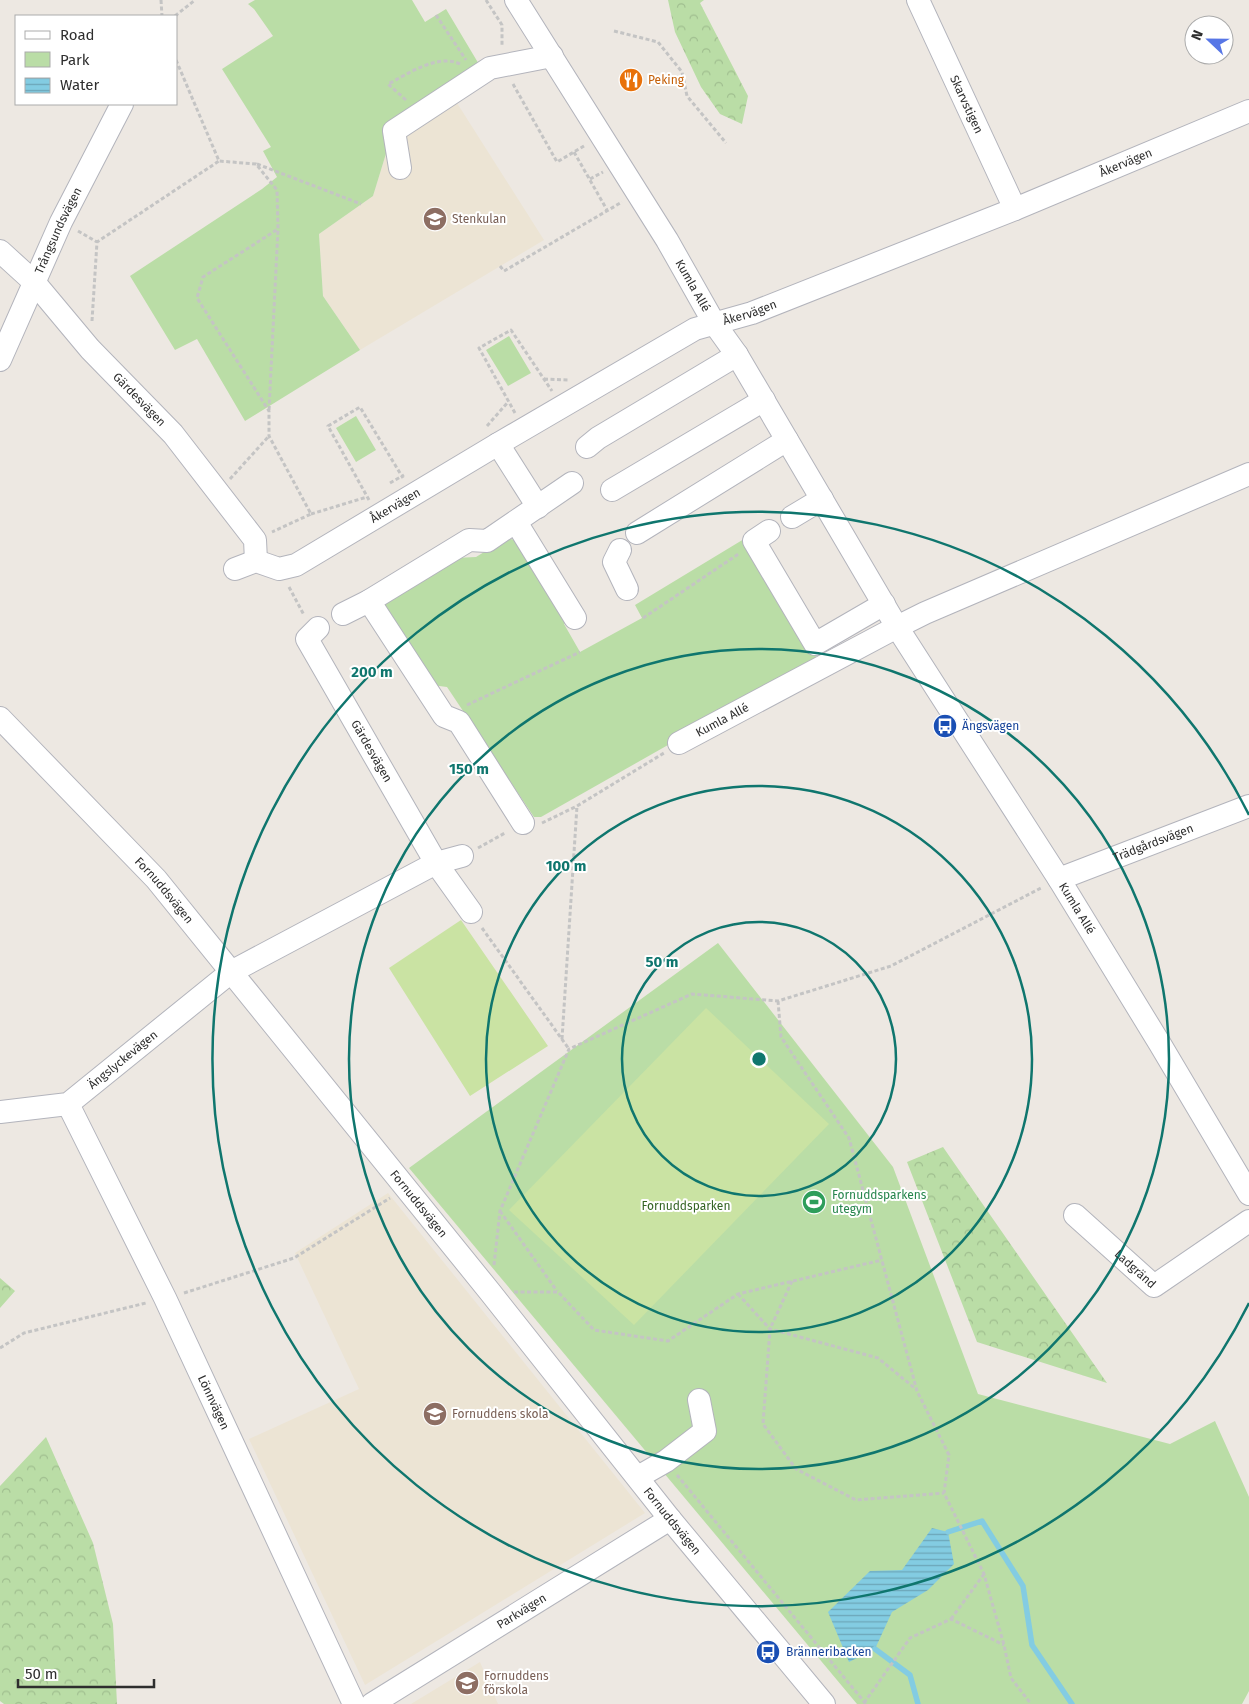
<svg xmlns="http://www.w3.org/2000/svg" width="1249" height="1704" font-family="'Fira Sans',sans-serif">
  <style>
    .education { fill: #ece4d4 }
    .forest { fill: url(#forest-crowns) }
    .park { fill: #badda6 }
    .pitch { fill: #cae3a3 }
    .water { fill: url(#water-rules) }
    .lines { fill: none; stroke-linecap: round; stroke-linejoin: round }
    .stream { stroke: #83cce2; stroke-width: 5.5 }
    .minor-casing { stroke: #b3b4bc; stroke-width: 24 }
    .path { stroke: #c4c4c4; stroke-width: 3; stroke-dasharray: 4 2.5; stroke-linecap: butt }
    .minor { stroke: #fff; stroke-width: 22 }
    .ring { fill: none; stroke: #0f766e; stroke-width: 2.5 }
    .labels { text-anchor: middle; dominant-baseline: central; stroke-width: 4; stroke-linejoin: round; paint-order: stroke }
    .food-label { font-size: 12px; fill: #c56008; stroke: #fff; text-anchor: start }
    .street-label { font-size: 12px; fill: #2e2e2e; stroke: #fff }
    .education-label { font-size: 12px; fill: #785e54; stroke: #fff; text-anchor: start }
    .transit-label { font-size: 12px; fill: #164399; stroke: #fff; text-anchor: start }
    .leisure-label { font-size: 12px; fill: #27864d; stroke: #fff; text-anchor: start }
    .park-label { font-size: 12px; fill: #346424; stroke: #fff }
    .centre { fill: #0f766e; stroke: #fff; stroke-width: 2.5 }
    .ring-label { font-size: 15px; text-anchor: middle; font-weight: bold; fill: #0f766e; stroke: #fff; stroke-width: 4; stroke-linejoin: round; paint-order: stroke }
  </style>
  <defs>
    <pattern id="forest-crowns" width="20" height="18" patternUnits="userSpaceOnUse" patternTransform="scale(1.25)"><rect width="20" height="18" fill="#badda6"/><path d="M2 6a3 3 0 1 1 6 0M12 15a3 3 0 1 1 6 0" fill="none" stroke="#a0be8f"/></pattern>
    <pattern id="water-rules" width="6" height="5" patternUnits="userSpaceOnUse" patternTransform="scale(1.25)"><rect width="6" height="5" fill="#83cce2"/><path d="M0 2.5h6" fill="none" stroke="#6ca6b8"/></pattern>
  </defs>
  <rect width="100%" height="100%" fill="#ede8e2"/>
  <!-- education -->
  <path class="education" d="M457,103L544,240L360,350L323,296L319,234L373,196L388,147Z
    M388,1193L645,1513L365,1685L249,1439L359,1389L295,1253Z
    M480,1662L498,1704H411Z"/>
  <!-- forest -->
  <path class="forest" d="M668,0H704L700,3L748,96L742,124L720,114L701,87L675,32Z
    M943,1147L1107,1383L977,1342L907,1162Z
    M0,1278L15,1291L0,1308Z
    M46,1437L93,1543L113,1624L117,1704H4L0,1701V1486Z"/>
  <!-- park -->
  <path class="park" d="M255,0H412L425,22L446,9L480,66L388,147L373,196L319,234L323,296L360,350L245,421L197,339L175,350L130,276L262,189L277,177L263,151L271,147L222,69L273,36L254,9L248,4Z
    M509,336L531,373L508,386L486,350Z
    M356,416L376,450L356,462L336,428Z
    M507,538L522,542L568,622L564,624L580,652L642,618L635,605L744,539L818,660L541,817H534L447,687L432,685L380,603L455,558L476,557Z
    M718,943L893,1167L978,1394L1170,1444L1215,1421L1249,1497V1691L1242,1704H857L409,1168Z"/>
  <!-- pitch -->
  <path class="pitch" d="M461,920L548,1046L470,1096L389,968Z
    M706,1008L829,1124L634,1325L509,1210Z"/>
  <!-- water -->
  <path class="water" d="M932,1528L948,1532L954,1564L928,1590L892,1612L875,1649L849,1662L828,1612L870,1571L902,1570Z"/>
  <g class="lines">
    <!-- stream -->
    <path class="stream" d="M948,1532L982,1521L1023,1586L1032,1645L1072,1704
      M875,1649L910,1675L918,1704"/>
    <!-- minor casing -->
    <g class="minor-casing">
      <g id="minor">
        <path id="s1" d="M516,0L667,240L714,323L737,355L897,627L1059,879L1160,1044L1249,1194"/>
        <path id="s2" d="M918,0L1015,209"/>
        <path d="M400,168L394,131L490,68L552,56"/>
        <path id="s3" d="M0,251L34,282L90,349L173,434L255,540L256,561"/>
        <path id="s4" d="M0,360L61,222L122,104"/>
        <path d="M498,444L538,507"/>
        <path d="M587,447L598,438L737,355"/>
        <path d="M612,490L764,400"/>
        <path d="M792,517L822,499"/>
        <path d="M516,522L575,618"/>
        <path d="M769,531L754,541L815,644L884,604"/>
        <path d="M637,533L787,440"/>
        <path d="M620,550L614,562L627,589"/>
        <path id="s5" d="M235,569L256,561L279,569L296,565L498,444L695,329L752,313L1015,209L1249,111"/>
        <path d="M369,601L444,716L459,722L523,823"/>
        <path d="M343,614L369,601L469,540L487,541L572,483"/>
        <path id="s6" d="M318,628L307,639L436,863L471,912"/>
        <path id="s7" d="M0,718L156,879L490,1292L670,1519L824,1704"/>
        <path id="s8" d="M679,743L897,627L925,613L1249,474"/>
        <path id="s9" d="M1059,879L1249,806"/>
        <path id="s10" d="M68,1104L165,1298L354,1704"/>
        <path id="s11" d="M0,1112L68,1104L231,972L436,863L462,856"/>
        <path id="s12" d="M1075,1215L1154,1286L1249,1221"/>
        <path d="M638,1477L666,1461L705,1431L699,1400"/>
        <path id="s13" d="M372,1704L670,1519"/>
      </g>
    </g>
    <!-- path -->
    <path class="path" d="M161,0L162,16
      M486,0L502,25V45
      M436,15L466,60
      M175,16L195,0
      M614,31L658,42L682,72L687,96L726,143
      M176,60L219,161L256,164L277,190L278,229L203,277L197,298L269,411V436L311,514L272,532
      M513,84L557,162L584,146
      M406,100L388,84C408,74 439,52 462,65
      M574,152L607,210
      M257,164L361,204
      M590,179L603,172
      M78,231L97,242
      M500,266L504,271L622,202
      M92,321L97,242L219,161
      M544,379L568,380
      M269,410L278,229
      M515,413L479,348L511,330L552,391
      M487,426L508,402
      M230,479L269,436
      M390,483L404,475
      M369,500L328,426L360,407L403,478
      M311,514L367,497
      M289,587L304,615
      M643,618L740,553
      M467,705L580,652
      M542,823L577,806L664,753
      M478,848L505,833
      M482,928L569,1049
      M778,1001L781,1037L849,1138L917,1391L949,1455L944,1493L984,1574L1004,1645L1011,1678L1031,1704
      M562,1039L577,806
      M500,1211L557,1291
      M494,1265L500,1211L569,1049L692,994L778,1001L891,966L1041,888
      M792,1281L770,1329L763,1424L796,1469L856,1500L944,1493
      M514,1292H558L594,1330L668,1341L738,1294L882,1260
      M184,1293L294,1258L390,1198
      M738,1294L770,1329L878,1358L917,1390
      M0,1348L24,1333L146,1303
      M677,1475L866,1704
      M951,1619L984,1574
      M864,1703L910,1638L951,1619L1004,1645"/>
    <!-- minor -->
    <use href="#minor" class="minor"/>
  </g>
  <!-- distance rings -->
  <g class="ring">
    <circle cx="759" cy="1059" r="137"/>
    <circle cx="759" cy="1059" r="273"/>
    <circle cx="759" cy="1059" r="410"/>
    <path d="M1249 1303A547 547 0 1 1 1249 815"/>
  </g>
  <!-- icons -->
  <defs>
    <g id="restaurant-disc" transform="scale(1.25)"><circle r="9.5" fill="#e8710a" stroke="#fff"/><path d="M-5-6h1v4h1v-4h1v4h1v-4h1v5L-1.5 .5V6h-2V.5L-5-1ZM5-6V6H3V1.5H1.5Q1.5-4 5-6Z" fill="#fff"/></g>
    <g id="school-disc" transform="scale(1.25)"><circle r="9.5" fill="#8d6e63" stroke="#fff"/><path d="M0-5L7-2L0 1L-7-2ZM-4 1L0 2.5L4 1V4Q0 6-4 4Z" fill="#fff"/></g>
    <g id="bus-disc" transform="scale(1.25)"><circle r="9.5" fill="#1a4fb4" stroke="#fff"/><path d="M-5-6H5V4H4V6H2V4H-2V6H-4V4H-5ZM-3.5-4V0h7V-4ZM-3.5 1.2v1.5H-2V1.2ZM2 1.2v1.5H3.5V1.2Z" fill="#fff"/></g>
    <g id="stadium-disc" transform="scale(1.25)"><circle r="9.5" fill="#2e9e5b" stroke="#fff"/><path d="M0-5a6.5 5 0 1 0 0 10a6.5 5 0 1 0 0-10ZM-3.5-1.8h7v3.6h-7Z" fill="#fff"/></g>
  </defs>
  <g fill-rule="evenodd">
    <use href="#restaurant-disc" x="631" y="80"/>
    <use href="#school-disc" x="435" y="219"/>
    <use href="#bus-disc" x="945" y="726"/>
    <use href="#stadium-disc" x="814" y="1202"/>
    <use href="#school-disc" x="435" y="1414"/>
    <use href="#bus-disc" x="768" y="1652"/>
    <use href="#school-disc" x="467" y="1683"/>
  </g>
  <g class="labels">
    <!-- food labels -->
    <g class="food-label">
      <text x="648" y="80">Peking</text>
    </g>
    <!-- street labels -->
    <g class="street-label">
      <text stroke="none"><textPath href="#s2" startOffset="115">Skarvstigen</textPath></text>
      <text stroke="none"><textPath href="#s5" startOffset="990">Åkervägen</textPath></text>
      <text stroke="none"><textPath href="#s4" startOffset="142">Trångsundsvägen</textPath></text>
      <text stroke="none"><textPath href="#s1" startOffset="336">Kumla Allé</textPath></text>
      <text stroke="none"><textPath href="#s5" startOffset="585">Åkervägen</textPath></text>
      <text stroke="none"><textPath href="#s3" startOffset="204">Gärdesvägen</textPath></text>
      <text stroke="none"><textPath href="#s5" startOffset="180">Åkervägen</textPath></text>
      <text stroke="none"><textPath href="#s8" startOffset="49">Kumla Allé</textPath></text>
      <text stroke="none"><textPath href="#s6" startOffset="145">Gärdesvägen</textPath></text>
      <text stroke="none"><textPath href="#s9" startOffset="101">Trädgårdsvägen</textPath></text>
      <text stroke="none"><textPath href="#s7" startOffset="238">Fornuddsvägen</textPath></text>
      <text stroke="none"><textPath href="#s1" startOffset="1068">Kumla Allé</textPath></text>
      <text stroke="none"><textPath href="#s11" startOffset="139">Ängslyckevägen</textPath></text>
      <text stroke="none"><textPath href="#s7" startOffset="642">Fornuddsvägen</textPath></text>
      <text stroke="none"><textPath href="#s12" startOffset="81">Ladgränd</textPath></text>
      <text stroke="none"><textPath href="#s10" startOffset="332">Lönnvägen</textPath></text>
      <text stroke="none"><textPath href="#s7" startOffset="1048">Fornuddsvägen</textPath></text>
      <text stroke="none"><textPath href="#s13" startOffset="176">Parkvägen</textPath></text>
    </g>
    <!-- education labels -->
    <g class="education-label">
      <text x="452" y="219">Stenkulan</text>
      <text x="452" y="1414">Fornuddens skola</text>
      <text x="484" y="1676">Fornuddens<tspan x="484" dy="14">förskola</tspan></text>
    </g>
    <!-- transit labels -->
    <g class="transit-label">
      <text x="962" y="726">Ängsvägen</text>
      <text x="786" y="1652">Bränneribacken</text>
    </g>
    <!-- leisure labels -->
    <g class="leisure-label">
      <text x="832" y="1195">Fornuddsparkens<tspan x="832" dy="14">utegym</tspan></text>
    </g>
    <!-- park labels -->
    <g class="park-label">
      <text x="686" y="1206">Fornuddsparken</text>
    </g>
  </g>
  <circle cx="759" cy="1059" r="8" class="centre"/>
  <g class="ring-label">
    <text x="372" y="677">200 m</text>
    <text x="469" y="774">150 m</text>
    <text x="566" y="871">100 m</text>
    <text x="662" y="967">50 m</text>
  </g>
  <!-- legend -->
  <rect x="15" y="15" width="162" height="90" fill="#ffffff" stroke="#ababab"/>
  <rect x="25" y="31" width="25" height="8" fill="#ffffff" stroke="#ababab"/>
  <text x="60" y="40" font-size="15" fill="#2e2e2e">Road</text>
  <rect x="25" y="52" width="25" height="15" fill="#badda6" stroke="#ababab"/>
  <text x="60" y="65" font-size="15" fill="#2e2e2e">Park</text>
  <rect x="25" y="78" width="25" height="15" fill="url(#water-rules)" stroke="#ababab"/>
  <text x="60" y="90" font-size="15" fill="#2e2e2e">Water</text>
  <!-- north arrow -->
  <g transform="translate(1209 40) rotate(292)"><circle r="24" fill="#ffffff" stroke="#ababab"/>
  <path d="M0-4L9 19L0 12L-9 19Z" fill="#5776e6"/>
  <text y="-8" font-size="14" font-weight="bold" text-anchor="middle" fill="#2e2e2e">N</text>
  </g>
  <!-- scale -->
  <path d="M18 1679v8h136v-8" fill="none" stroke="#2e2e2e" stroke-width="2.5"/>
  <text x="25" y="1679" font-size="15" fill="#2e2e2e" stroke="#ffffff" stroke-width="4" paint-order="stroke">50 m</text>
</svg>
